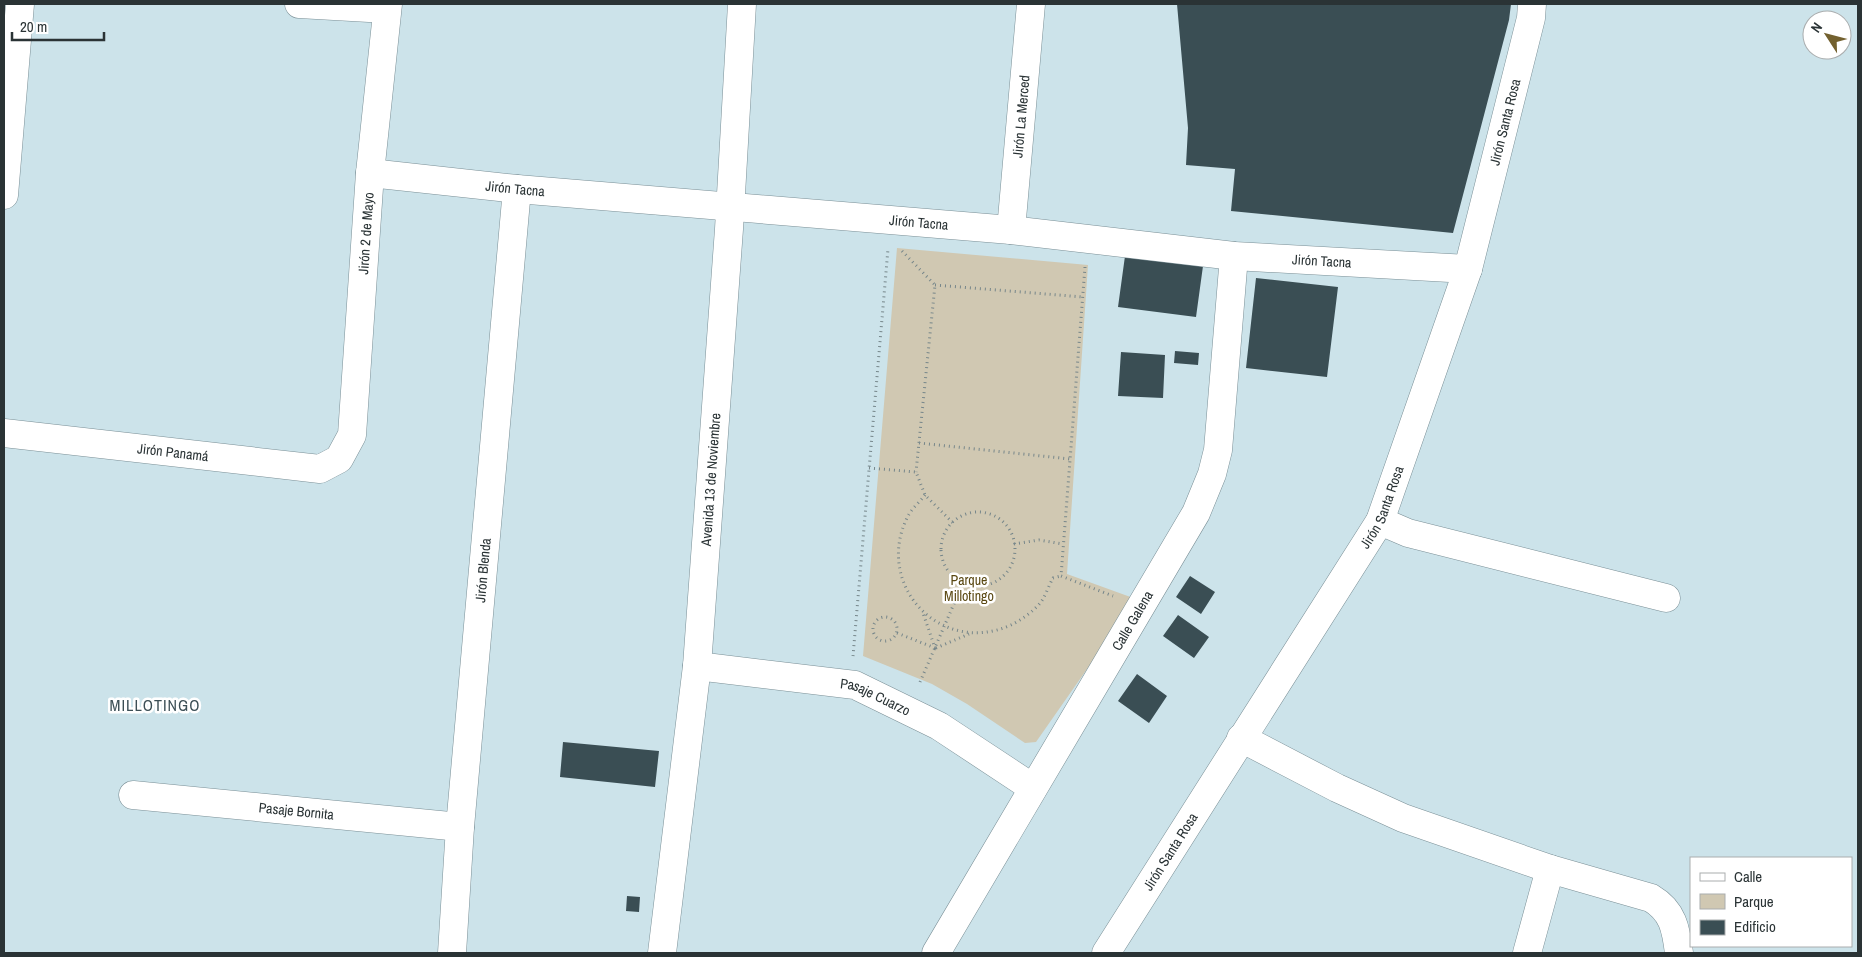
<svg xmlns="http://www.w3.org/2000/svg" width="1862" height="957" font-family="'Archivo Narrow',sans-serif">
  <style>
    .green { fill: #d0c8b2 }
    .building { fill: #3a4e54 }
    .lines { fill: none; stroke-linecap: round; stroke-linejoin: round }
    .minor-casing { stroke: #7a8f96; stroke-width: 29 }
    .path { stroke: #76868a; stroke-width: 3; stroke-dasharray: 1 4; stroke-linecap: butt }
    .minor { stroke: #fff; stroke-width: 28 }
    .labels { text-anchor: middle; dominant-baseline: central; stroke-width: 5; stroke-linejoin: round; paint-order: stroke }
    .street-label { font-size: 14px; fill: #2a3335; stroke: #fff }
    .park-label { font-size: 14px; fill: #5a4812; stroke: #fff }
    .quarter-label { font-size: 16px; letter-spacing: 1px; fill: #3b4e55; stroke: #fff }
  </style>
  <rect width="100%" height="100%" fill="#cce3ea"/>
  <!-- green -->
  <path class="green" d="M897,248L1088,265L1067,574L1136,599L1036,742L1025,743L967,704L932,684L863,656Z"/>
  <!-- building -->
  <path class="building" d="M1177,4H1511L1509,20L1453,233L1231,211L1235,169L1186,165L1188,128Z
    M1125,256L1203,266L1196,317L1118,307Z
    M1256,278L1338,287L1327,377L1246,368Z
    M1175,351L1199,353L1198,365L1174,363Z
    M1121,352L1165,355L1163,398L1118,396Z
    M1190,576L1215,592L1201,614L1176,597Z
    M1178,615L1209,637L1194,658L1163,636Z
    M1137,674L1167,696L1149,723L1118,701Z
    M563,742L659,751L655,787L560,777Z
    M627,896L640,897L639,912L626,911Z"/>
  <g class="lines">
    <!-- minor casing -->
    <g class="minor-casing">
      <g id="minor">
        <path d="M299,4L387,9"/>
        <path id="s1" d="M370,173L517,189L1011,230L1234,256L1468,269"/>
        <path d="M4,195L20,4"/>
        <path id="s2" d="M1011,230L1031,4"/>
        <path id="s3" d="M4,433L320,469L339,459L352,435L370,173L388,4"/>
        <path d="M1380,521L1408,533L1666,598"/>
        <path id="s4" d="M697,666L855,685L939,726L1033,788"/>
        <path d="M1241,738L1337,788L1403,818L1550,869L1651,898C1673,911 1676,929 1679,953"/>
        <path id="s5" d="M133,795L460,827"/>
        <path id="s6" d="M452,953L460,827L517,189"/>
        <path id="s7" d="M662,953L697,666L729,229L742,4"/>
        <path id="s8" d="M936,953L1196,513L1212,474L1218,450L1234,256"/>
        <path id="s9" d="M1106,953L1380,521L1468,269L1531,18L1532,4"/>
        <path d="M1527,953L1550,869"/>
      </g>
    </g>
    <!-- path -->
    <path class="path" d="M902,251L935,285L916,472
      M1085,267L1061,576L1113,596
      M935,285L1083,297
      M919,443L1070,459
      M869,468L916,472L925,495L953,523
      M925,495C920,502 912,508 908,516C873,584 940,657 1011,625C1021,620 1033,612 1041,602C1046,595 1049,585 1053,578L1061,576
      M941 549a37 37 0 1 1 74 0a37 37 0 1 1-74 0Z
      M1014,544L1039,540L1063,544
      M873 629a12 12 0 1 1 24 0a12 12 0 1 1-24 0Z
      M897,633L935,648L923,613
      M936,648L969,634
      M853,656L888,249
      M920,682L963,583"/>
    <!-- minor -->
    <use href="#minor" class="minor"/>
  </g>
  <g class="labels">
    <!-- street labels -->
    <g class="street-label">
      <text stroke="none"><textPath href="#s2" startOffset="114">Jirón La Merced</textPath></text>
      <text stroke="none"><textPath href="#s9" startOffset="930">Jirón Santa Rosa</textPath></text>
      <text stroke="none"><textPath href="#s1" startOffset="146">Jirón Tacna</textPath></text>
      <text stroke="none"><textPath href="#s1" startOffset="551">Jirón Tacna</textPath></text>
      <text stroke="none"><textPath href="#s3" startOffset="569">Jirón 2 de Mayo</textPath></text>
      <text stroke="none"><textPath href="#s1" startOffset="956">Jirón Tacna</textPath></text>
      <text stroke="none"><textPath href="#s3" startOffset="170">Jirón Panamá</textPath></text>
      <text stroke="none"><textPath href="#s7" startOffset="476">Avenida 13 de Noviembre</textPath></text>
      <text stroke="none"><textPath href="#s9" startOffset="525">Jirón Santa Rosa</textPath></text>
      <text stroke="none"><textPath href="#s6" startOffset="384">Jirón Blenda</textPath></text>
      <text stroke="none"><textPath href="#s8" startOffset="386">Calle Galena</textPath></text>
      <text stroke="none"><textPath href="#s4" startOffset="182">Pasaje Cuarzo</textPath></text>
      <text stroke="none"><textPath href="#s5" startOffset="164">Pasaje Bornita</textPath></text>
      <text stroke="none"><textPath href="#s9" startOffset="120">Jirón Santa Rosa</textPath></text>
    </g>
    <!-- park labels -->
    <g class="park-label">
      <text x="969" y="580">Parque<tspan x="969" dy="16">Millotingo</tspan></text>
    </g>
    <!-- quarter labels -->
    <g class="quarter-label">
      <text x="155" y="705">MILLOTINGO</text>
    </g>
  </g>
  <!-- border -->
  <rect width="1862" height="957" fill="none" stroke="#2a3335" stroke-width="10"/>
  <!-- legend -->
  <rect x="1690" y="857" width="162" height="90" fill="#ffffff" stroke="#aaadae"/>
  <rect x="1700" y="873" width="25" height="8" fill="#ffffff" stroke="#aaadae"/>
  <text x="1734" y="882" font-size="15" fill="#2a3335">Calle</text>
  <rect x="1700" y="894" width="25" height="15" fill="#d0c8b2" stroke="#aaadae"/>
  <text x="1734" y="907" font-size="15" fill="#2a3335">Parque</text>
  <rect x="1700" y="920" width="25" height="15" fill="#3a4e54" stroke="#aaadae"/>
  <text x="1734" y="932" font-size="15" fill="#2a3335">Edificio</text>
  <!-- north arrow -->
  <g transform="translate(1827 35) rotate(306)"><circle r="24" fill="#ffffff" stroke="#aaadae"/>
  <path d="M0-4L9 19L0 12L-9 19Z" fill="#73612f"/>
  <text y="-8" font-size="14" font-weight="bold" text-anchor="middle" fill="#2a3335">N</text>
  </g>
  <!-- scale -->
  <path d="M12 32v8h92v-8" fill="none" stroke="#2a3335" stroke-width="2.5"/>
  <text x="20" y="32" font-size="15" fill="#2a3335" stroke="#ffffff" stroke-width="4" paint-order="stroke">20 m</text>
</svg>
